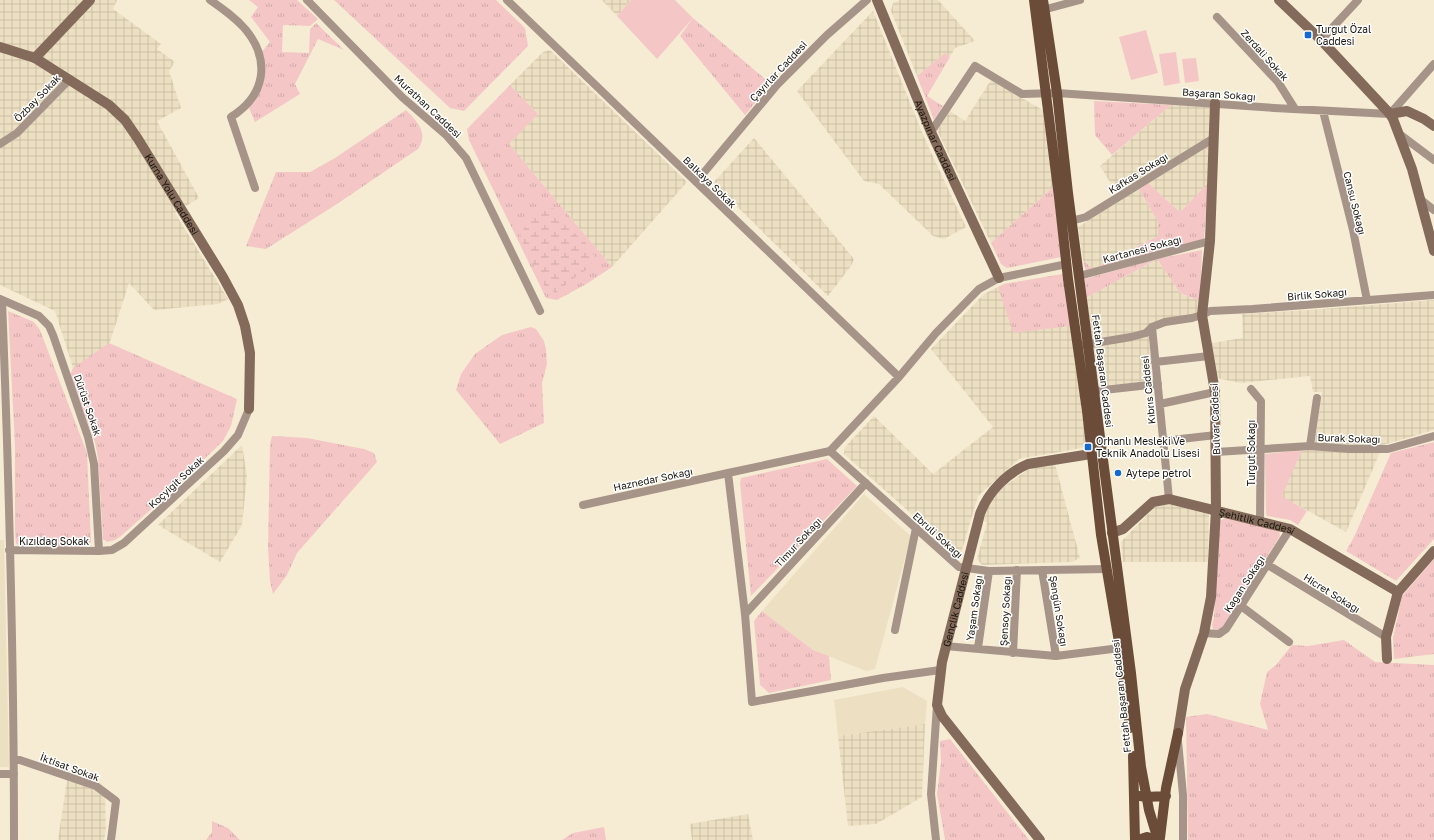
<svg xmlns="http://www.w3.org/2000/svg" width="1434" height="840" font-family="'Golos Text',sans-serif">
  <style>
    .built { fill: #ede0c2 }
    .industrial { fill: url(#industrial-grid) }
    .grass { fill: url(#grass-tufts) }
    .wetland { fill: url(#wetland-marsh) }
    .garden { fill: #f4c7c6 }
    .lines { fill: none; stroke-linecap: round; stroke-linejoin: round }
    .street { stroke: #a69489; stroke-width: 8 }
    .secondary { stroke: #836a5a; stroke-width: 10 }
    .primary { stroke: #6a4c38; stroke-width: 10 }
    .poi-dot { fill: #1368d2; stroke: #fff; stroke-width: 1.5 }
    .labels { text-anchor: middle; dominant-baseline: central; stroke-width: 3; stroke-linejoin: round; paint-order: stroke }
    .poi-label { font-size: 10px; fill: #18140c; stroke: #fff; text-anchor: start }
    .street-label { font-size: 10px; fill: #18140c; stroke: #fff }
  </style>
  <defs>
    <pattern id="industrial-grid" width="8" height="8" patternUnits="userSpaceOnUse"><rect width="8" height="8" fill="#ede0c2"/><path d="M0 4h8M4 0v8" fill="none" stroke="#cabfa6"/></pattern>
    <pattern id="grass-tufts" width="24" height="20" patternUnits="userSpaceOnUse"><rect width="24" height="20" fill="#f4c7c6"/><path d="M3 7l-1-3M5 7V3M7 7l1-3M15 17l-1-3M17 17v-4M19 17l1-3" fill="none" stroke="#d0aaa9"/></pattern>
    <pattern id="wetland-marsh" width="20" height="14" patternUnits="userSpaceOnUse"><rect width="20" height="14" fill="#f4c7c6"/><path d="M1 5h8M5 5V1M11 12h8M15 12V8" fill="none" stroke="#d0aaa9"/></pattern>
  </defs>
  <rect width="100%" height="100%" fill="#f6ecd4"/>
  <!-- built -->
  <path class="built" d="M864,494L911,536L875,669L866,671L813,650L762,611Z
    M0,540H4L9,767H0Z
    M903,687L927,701L925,724L838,736L834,700Z"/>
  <!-- industrial -->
  <path class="industrial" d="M0,0H117L113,9L161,44L157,49L175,62L169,71L181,108L157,121L199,198L175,213L228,299L218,304L154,310L129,283L109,345L73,368L55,311L0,285Z
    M602,0H631L617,16Z
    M900,0H938L975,41L955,48L950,57L945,53L917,76L891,11L893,3Z
    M873,11L924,137L966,227L944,239L933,236L879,184L864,181L797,91Z
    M550,50L687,182L612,267L509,144L538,114L510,85L543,52Z
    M991,80L1046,112L1053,187L991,243L937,130L950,111L965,121Z
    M1171,105L1210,106L1208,183L1180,212L1148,183L1139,189L1158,222V236L1093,269L1083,260L1078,227L1121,200L1100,166Z
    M754,138L854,259L851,266L828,296L713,183Z
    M1157,259L1180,293L1200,301L1198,320L1168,323L1155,328L1149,338L1153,380L1098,388L1086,298Z
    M1063,274L1087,447L1019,459L978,496L960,557L844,454L845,447L874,416L933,474L993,427L931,349L984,294L1004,284Z
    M1434,300V430L1383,445L1346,532L1281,496L1302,450L1314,449L1322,392H1313L1310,376L1240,383L1217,378L1212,343L1243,338L1242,314L1310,310Z
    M242,445L247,476L242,525L220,562L158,525Z
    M1055,464L1080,558L1072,562L982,565L977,559L987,523L984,520L988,505L1002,488L1033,466Z
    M1170,504L1209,513L1208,562H1123L1121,542L1155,507Z
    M925,724L922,797L876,824L848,826L838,736Z
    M67,780L92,788L105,795L106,830L104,840H58Z
    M748,814L753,840H692L690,824Z"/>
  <!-- grass -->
  <path class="grass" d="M249,0H297L318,19L310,26L283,25L282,52L309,53L310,29L316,23L344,50L318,39L295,84L300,94L255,122L248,106C259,86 270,77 261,53L270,42L251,17L258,7Z
    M334,0H496L525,28L528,46L464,111L450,108Z
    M693,18L771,84L745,115L680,36Z
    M945,53L950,57L927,96L943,106L934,120L917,76Z
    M510,85L538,114L509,144L612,267L588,283L557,300L546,298L469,140L467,129Z
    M1094,101L1171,105L1112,155L1095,135Z
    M406,110C417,121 429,133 418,149L337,204L266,249L246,246L276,172H310L335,158Z
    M1148,183L1180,212L1208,183L1204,240L1086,272L1083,260L1093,269L1158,236V222L1139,189Z
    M1053,187L1061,257L1007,268L1001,264L991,243Z
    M1202,250L1200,301L1180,293L1157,259L1086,298L1085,279L1157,259Z
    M1063,274L1070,326L1013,333L998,287L1004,284Z
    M8,311L34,322L40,330L84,445L87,453L91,542L85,547L22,546L16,544L15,532V446Z
    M531,327L536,329L544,341L546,349L547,364L542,383L544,423L500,444L456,390L461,374L475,354L502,335Z
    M109,343L237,399L231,426L223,441L165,497L121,536L115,540L107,542L103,539L98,458L95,442L70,375L73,368Z
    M272,436L307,438L364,449L374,453L377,462L297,553L287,575L273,594L270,581L268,548L270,444Z
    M1434,442V539L1396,581L1346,551L1354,537L1391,453Z
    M827,459L857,486L751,596L740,483L741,478Z
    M1225,518L1279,531L1280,536L1224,626L1220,630L1213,629L1212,625L1214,617L1220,521Z
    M1434,559V654L1394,659L1393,638L1402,596Z
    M762,611L813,650L829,656L831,680L769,693L760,685L754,621Z
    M1344,640L1375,662L1434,665V840H1188L1186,717L1207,714L1268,730L1260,704L1267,672L1276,665L1292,645L1308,646Z
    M950,739L1029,840H945L937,794L941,762L940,741Z
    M212,821L228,828L240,840H206L212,832Z
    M604,827L606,840H562L573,833Z"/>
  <!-- wetland -->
  <path class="wetland" d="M553,208L566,226L585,242L595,257L589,268L571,280L556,293L545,287L524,247L520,233L540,210Z"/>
  <!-- garden -->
  <path class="garden" d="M631,0H675L693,18L657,59L617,16Z
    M1146,30L1158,73L1131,80L1119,37Z
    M1176,52L1180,83L1164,86L1159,54Z
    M1196,58L1199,81L1185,83L1182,59Z
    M1302,450L1282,496L1307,511L1298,525L1290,520L1267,516L1266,514L1265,454Z"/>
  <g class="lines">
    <!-- street -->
    <path class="street" d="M210,0C223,9 236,18 246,30C271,61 265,96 231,117L255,188
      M307,0L402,97L446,135L466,158L540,311
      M507,0L899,377
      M1039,11L1080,0
      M1217,17L1278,82L1295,109
      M1321,40L1358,0
      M1323,111L1353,230L1367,300
      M931,132L975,66L1022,94L1057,93L1274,108L1390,114L1434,64
      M1398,133L1434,160
      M0,144L17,133L70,79
      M696,182L777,85L827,35L867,0
      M1420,199L1434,210
      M1071,221L1086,217L1214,138
      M1079,276L1210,241
      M0,299L39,316L49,326L53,335L88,437L94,464L99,551
      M2,300C9,480 14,660 14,840
      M1152,327L1169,499
      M1083,345L1131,337L1146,333L1152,327L1165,322L1192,318L1202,315L1210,311L1252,309L1434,295
      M1155,362L1209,356
      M1251,389L1261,401L1260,521
      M1095,391L1158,384
      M1160,404L1215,392
      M1163,441L1216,435
      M1310,446L1349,449H1388L1434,436
      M830,451L959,567L989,571L1107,569
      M1216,452L1310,446L1317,398
      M583,505L728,473
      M9,550L99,551L112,550L124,543L224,451L238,435L249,409
      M1268,565L1386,637
      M1042,570L1056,656
      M1241,606L1289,642
      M745,614L866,483
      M895,630L916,528
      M1204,633L1219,634L1226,629L1290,529
      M945,646L1056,656L1120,648
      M978,648L989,571
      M1013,653L1017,570
      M940,670L883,678L752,702L745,614L728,473L830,451L899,377L936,333L979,289L999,278L1067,264
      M1178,741L1183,795V840
      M14,758L96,786L116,801L111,840
      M0,774H14
      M936,840L931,794L937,705"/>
    <!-- secondary -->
    <g class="secondary">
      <path id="s1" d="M877,0L931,132L999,278"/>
      <path d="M1279,0L1321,40L1390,114L1393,119L1412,169L1434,251"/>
      <path id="s2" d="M0,47L35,58L109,105L125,120L138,139L223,277L238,305L245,326L250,353L249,409"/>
      <path d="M35,58L90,0"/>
      <path d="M1390,114L1407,111L1424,119L1434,126"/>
      <path id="s3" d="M1112,533L1123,529L1153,502L1169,499L1290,529L1398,592"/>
      <path d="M1387,659L1386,637L1398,592L1434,551"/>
      <path d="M1178,733L1185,689L1204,633L1211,597L1216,510L1215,392L1202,315L1210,241L1215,103"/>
      <path id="s4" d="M1040,840L942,716L937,705L942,662L980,514C988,492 1007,473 1028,464L1091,454"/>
    </g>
    <!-- primary -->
    <path class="primary" d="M1034,0L1059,197L1068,279L1087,411L1101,535L1120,648L1130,728
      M1043,0L1057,93L1068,193L1131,673L1141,767L1149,810L1158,840
      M1133,756L1135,840
      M1140,796L1146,797L1166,796
      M1160,838L1166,788L1178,733
      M1138,840L1147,837L1155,840"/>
  </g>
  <!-- markers -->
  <g class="poi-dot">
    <rect x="1304" y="31" width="8" height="8" rx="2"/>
    <rect x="1084" y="443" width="8" height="8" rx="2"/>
    <circle cx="1118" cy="473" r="4"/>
  </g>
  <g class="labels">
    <!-- poi labels -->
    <g class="poi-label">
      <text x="1316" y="29">Turgut Özal<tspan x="1316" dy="12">Caddesi</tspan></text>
      <text x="1096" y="441">Orhanlı Mesleki Ve<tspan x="1096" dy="12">Teknik Anadolu Lisesi</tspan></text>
      <text x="1126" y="473">Aytepe petrol</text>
    </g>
    <!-- street labels -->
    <g class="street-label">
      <text transform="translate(1265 55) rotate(48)">Zerdali Sokak</text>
      <text transform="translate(778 71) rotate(-47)">Çayırlar Caddesi</text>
      <text transform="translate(1219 94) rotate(4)">Başaran Sokağı</text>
      <text transform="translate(37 98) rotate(-46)">Özbay Sokak</text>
      <text transform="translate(428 106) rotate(43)">Murathan Caddesi</text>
      <text stroke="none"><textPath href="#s1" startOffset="152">Ayazpınar Caddesi</textPath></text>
      <text transform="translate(1138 173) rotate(-32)">Kafkas Sokağı</text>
      <text transform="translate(710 182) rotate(44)">Balkaya Sokak</text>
      <text stroke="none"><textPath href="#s2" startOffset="234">Kurna Yolu Caddesi</textPath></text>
      <text transform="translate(1355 203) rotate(76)">Cansu Sokağı</text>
      <text transform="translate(1142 249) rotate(-15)">Kartanesi Sokağı</text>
      <text transform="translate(1317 294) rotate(-5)">Birlik Sokağı</text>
      <text transform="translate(1103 371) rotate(83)">Fettah Başaran Caddesi</text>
      <text transform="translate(1148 390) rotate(-96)">Kıbrıs Caddesi</text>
      <text transform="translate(88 405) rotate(71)">Dürüst Sokak</text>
      <text transform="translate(1215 419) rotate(-92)">Bulvar Caddesi</text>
      <text transform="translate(1349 438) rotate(2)">Burak Sokağı</text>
      <text transform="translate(1251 453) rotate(-90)">Turgut Sokağı</text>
      <text transform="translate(653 479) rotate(-12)">Haznedar Sokağı</text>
      <text transform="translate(176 482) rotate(-43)">Koçyiğit Sokak</text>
      <text stroke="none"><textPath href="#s3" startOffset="159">Şehitlik Caddesi</textPath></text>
      <text transform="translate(938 535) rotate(42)">Ebruli Sokağı</text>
      <text x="54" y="541">Kızıldağ Sokak</text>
      <text transform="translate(798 542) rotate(-47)">Timur Sokağı</text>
      <text transform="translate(1244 584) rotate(-57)">Kağan Sokağı</text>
      <text transform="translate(1332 593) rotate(32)">Hicret Sokağı</text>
      <text transform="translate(974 608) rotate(-82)">Yaşam Sokağı</text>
      <text stroke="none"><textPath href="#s4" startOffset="268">Gençlik Caddesi</textPath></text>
      <text transform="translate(1005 611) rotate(-87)">Şensoy Sokağı</text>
      <text transform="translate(1059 611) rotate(81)">Şengün Sokağı</text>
      <text transform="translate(1121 696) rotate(-96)">Fettah Başaran Caddesi</text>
      <text transform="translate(70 767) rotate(20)">İktisat Sokak</text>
    </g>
  </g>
</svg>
